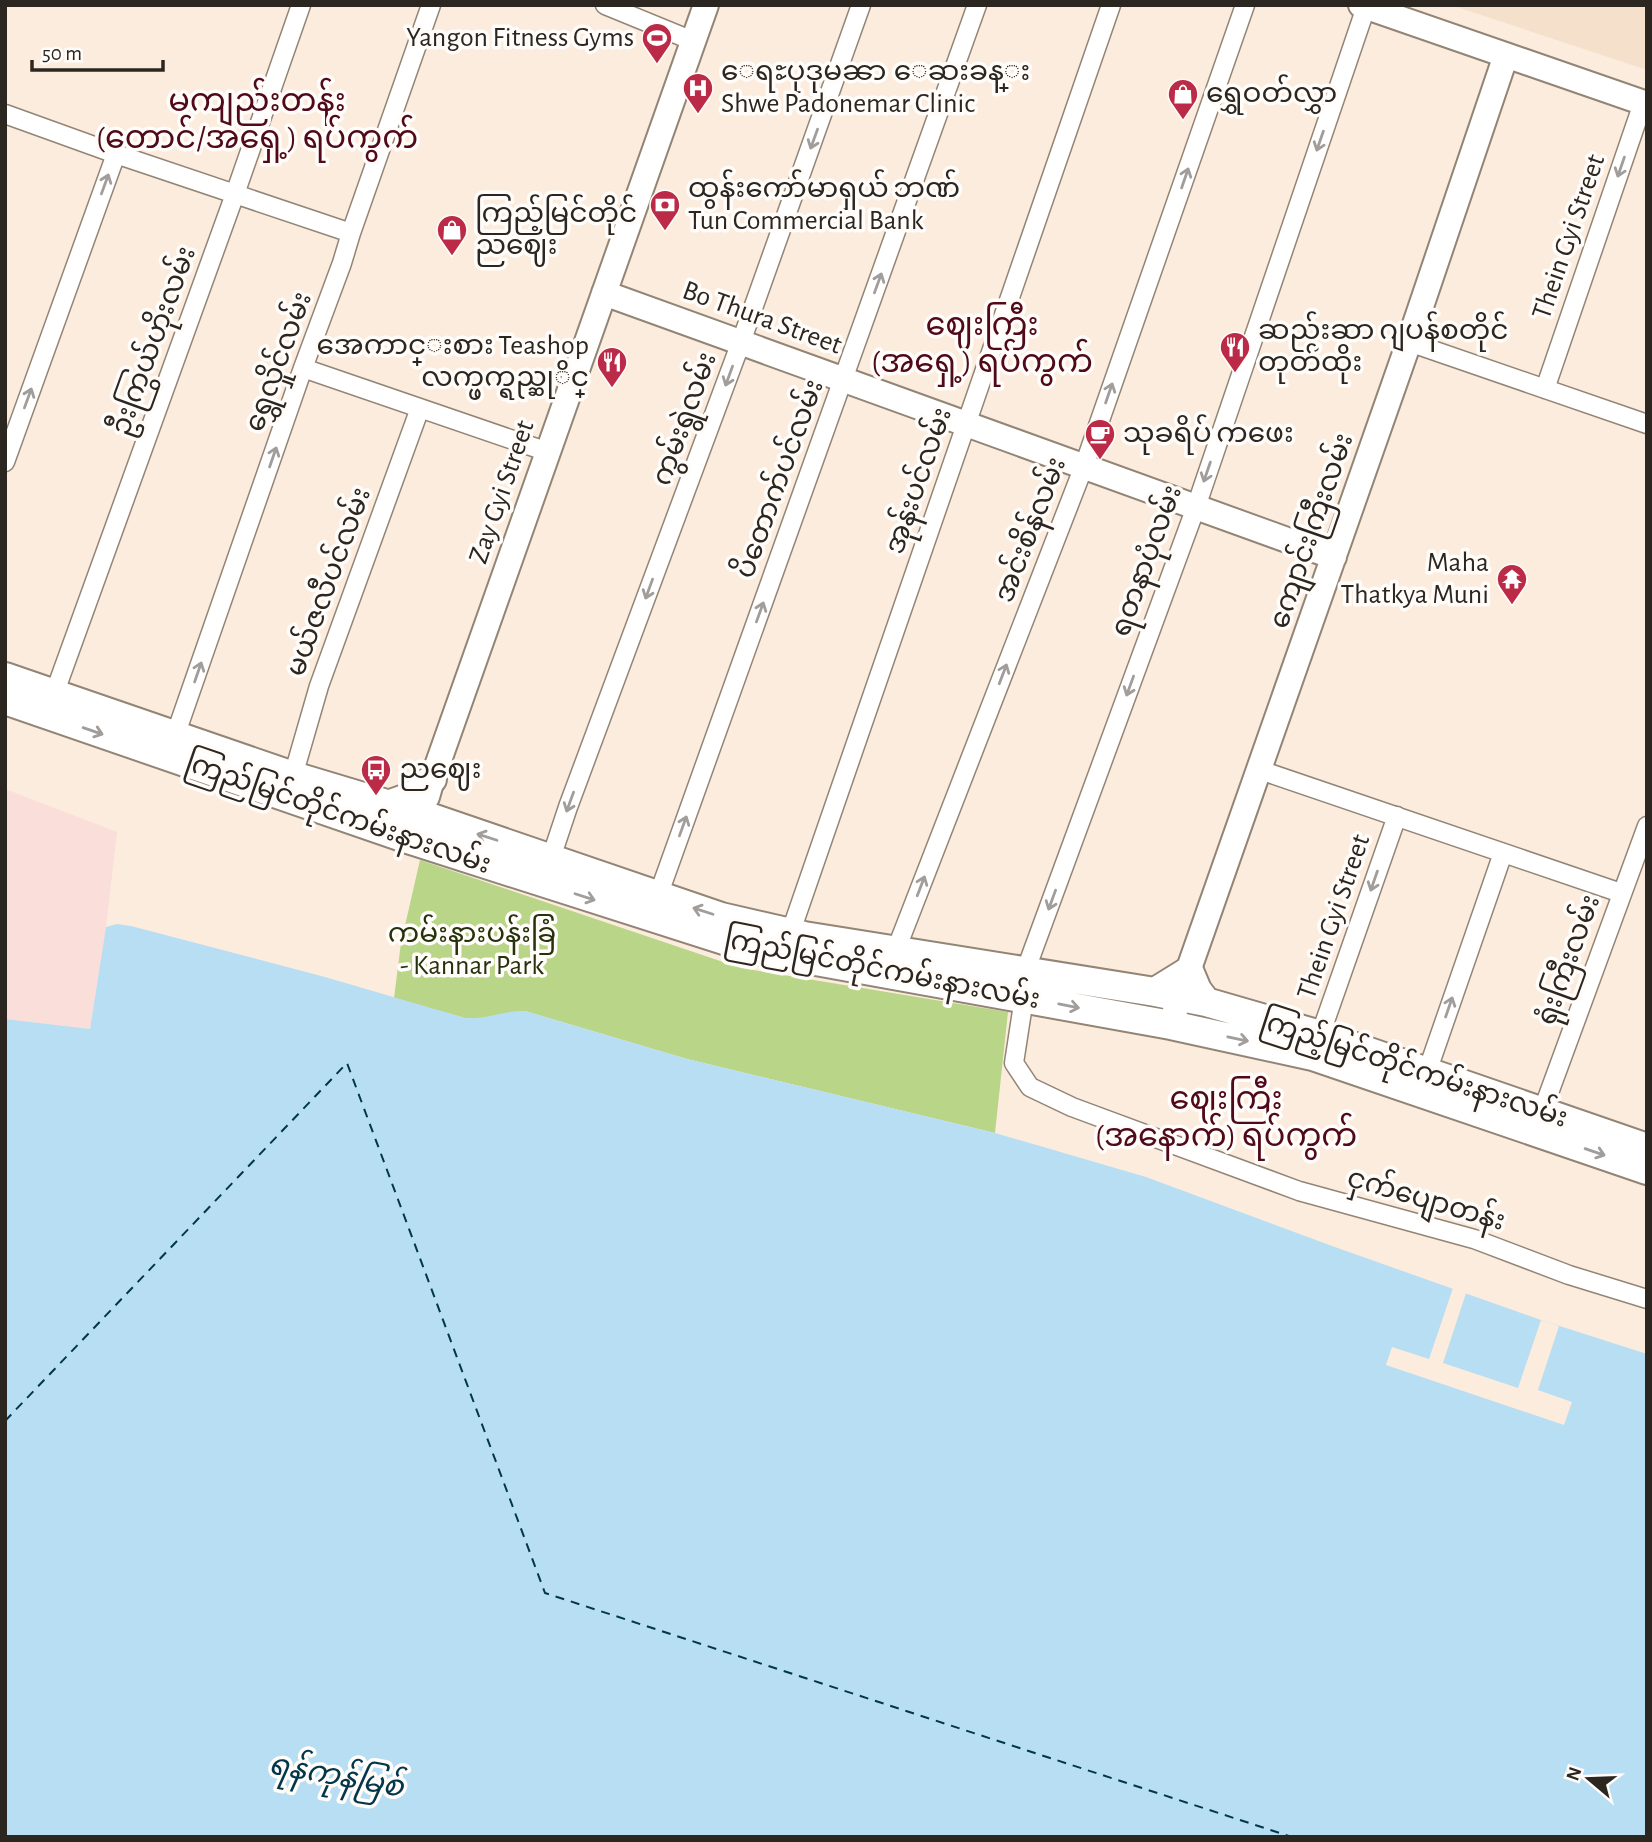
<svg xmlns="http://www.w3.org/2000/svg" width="1652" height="1842" font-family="'Alegreya Sans','Noto Sans Myanmar',sans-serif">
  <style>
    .built { fill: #f5e0cb }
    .industrial { fill: #f9deda }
    .green { fill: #b9d588 }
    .water { fill: #b7def3 }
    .pier { fill: #fcecdd }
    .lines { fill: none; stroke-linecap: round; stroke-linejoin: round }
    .ferry { stroke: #02364b; stroke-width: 2; stroke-dasharray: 9 7; stroke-linecap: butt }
    .street-casing { stroke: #928576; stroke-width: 21 }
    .secondary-casing { stroke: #928576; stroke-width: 28 }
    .primary-casing { stroke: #928576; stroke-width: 32 }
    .street { stroke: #fff; stroke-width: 18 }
    .secondary { stroke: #fff; stroke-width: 24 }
    .primary { stroke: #fff; stroke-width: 28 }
    .oneway { stroke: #a09d9b }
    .labels { text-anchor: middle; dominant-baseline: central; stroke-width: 7; stroke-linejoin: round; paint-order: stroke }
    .poi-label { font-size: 28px; fill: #2c2620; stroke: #fffcf9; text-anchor: start }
    .street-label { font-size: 28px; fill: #2c2620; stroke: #fffcf9 }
    .park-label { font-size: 28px; fill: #25320b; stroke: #fffcf9 }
    .water-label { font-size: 30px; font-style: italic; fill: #02364b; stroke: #fffcf9 }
    .quarter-label { font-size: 32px; fill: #4f0919; stroke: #fffcf9 }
  </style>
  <rect width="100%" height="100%" fill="#fcecdd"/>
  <!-- built -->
  <path class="built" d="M1451,5H1647V70Z"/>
  <!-- industrial -->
  <path class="industrial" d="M5,789L117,832L106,927L90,1029L5,1019Z"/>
  <!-- green -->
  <path class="green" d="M420,860L741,968L1008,1012L995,1133L687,1059L525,1011L479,1019L465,1018L394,998L401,943Z"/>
  <!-- water -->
  <path class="water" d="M117,924L131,926L325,977L465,1018C486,1020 504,1010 525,1011L687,1059L995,1133L1146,1177L1332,1246L1541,1320L1647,1354V1837H5V1019L90,1029L106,927Z"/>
  <!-- pier -->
  <path class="pier" d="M1453,1288L1466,1293L1443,1363L1518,1388L1541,1320L1559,1326L1538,1390L1572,1402L1564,1425L1386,1365L1392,1347L1429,1359Z"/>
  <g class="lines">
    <!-- ferry -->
    <path class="ferry" d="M5,1421L347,1063L545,1593L1292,1837"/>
    <!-- street casing -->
    <g class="street-casing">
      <path id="street" d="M605,5L693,41
        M1366,7L1196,507L1025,972L1024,998L1014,1063L1030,1087L1072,1107L1299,1191L1474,1239L1569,1275L1647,1299
        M5,114L116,154L351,233
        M1409,342L1647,424
        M303,368L548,452
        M1545,389L1643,103
        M5,462L116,154
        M52,700L235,194L301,5
        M175,736L303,368L342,263L351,233L431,5
        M1260,770L1621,893
        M293,776L319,686L420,408
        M548,867L568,807L741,342L861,5
        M658,896L977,5
        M788,941L790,934L1111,5
        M896,950L1084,466L1245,5
        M1317,1044L1397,816
        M1427,1072L1503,853
        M1542,1112L1647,826"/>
    </g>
    <!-- secondary casing -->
    <g class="secondary-casing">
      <path id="secondary" d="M1361,5L1647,104
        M604,293L1334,557
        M427,797L431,783L706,5
        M1171,1025L1179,997L1409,342L1506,55"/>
    </g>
    <!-- primary casing -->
    <g class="primary-casing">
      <path id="primary" d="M5,677L293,776L423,815L721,917L804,936L1155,992L1206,1002L1320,1035L1647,1148
        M5,700L414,841L755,950L1171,1025L1313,1056L1647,1170
        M388,805L413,796L432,779
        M1155,992L1189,971L1197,990L1206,1002"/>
    </g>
    <!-- street -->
    <use href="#street" class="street"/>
    <!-- secondary -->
    <use href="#secondary" class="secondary"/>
    <!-- primary -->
    <use href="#primary" class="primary"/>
  </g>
  <!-- one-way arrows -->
  <defs><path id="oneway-shaft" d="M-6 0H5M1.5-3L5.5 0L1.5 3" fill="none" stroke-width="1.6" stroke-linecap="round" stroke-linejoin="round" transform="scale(1.75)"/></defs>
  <g class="oneway">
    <use href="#oneway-shaft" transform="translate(814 139) rotate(110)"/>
    <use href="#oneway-shaft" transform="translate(1320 141) rotate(109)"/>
    <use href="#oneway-shaft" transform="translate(1621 167) rotate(109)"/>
    <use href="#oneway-shaft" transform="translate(1185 178) rotate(-71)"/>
    <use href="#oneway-shaft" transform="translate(105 184) rotate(-70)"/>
    <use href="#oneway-shaft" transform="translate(878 283) rotate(-70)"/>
    <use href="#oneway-shaft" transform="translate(729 376) rotate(110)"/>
    <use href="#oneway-shaft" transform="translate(1109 393) rotate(-71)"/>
    <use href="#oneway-shaft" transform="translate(28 398) rotate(-70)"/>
    <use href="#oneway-shaft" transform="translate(273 457) rotate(-71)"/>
    <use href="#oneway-shaft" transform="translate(1207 472) rotate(109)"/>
    <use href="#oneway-shaft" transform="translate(649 589) rotate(110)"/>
    <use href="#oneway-shaft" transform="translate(760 612) rotate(-70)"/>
    <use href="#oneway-shaft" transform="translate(198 672) rotate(-71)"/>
    <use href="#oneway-shaft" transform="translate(1003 674) rotate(-69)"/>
    <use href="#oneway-shaft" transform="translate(1130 686) rotate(110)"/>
    <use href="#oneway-shaft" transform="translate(93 731) rotate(19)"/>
    <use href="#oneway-shaft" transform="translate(570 802) rotate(110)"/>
    <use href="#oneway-shaft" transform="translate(683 826) rotate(-70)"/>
    <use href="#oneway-shaft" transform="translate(487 837) rotate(-162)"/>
    <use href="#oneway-shaft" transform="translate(1374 881) rotate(109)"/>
    <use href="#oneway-shaft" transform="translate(921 886) rotate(-69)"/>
    <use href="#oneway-shaft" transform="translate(585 897) rotate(18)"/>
    <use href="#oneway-shaft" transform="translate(1052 900) rotate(110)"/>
    <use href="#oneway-shaft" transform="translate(703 911) rotate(-162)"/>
    <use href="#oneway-shaft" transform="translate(1069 1006) rotate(11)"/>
    <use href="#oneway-shaft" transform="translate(1449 1007) rotate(-71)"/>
    <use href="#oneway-shaft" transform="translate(1238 1039) rotate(12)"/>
    <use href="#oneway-shaft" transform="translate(1595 1152) rotate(19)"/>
  </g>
  <!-- icons -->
  <defs>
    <g id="stadium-pin" transform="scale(1.575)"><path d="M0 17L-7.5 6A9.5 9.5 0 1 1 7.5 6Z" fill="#bb2a47" stroke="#fffcf9"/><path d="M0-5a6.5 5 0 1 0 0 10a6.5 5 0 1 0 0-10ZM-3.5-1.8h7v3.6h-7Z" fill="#fff"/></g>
    <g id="hospital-pin" transform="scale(1.575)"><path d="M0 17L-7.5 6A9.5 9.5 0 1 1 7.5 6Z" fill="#bb2a47" stroke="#fffcf9"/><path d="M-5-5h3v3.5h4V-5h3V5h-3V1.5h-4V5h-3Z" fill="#fff"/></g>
    <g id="shop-pin" transform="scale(1.575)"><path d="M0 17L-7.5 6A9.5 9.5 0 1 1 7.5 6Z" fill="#bb2a47" stroke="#fffcf9"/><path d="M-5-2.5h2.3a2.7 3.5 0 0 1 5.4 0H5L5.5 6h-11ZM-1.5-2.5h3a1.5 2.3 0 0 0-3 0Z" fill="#fff"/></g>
    <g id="bank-pin" transform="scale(1.575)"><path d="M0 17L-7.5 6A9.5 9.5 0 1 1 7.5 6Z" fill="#bb2a47" stroke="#fffcf9"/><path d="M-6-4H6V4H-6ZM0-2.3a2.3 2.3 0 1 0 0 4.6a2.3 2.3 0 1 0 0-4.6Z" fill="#fff"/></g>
    <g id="restaurant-pin" transform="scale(1.575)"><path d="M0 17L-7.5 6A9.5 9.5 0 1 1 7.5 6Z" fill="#bb2a47" stroke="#fffcf9"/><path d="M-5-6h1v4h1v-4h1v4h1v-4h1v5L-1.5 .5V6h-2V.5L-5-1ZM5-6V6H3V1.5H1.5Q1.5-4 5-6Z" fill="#fff"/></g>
    <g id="cafe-pin" transform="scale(1.575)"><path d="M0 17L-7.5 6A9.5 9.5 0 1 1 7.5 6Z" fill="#bb2a47" stroke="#fffcf9"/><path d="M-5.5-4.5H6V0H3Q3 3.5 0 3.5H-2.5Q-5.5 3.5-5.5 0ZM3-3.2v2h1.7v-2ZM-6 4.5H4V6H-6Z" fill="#fff"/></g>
    <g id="temple-pin" transform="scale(1.575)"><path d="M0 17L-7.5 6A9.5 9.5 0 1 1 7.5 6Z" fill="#bb2a47" stroke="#fffcf9"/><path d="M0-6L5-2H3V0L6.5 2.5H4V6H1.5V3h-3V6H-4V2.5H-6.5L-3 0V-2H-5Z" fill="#fff"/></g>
    <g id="bus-pin" transform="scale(1.575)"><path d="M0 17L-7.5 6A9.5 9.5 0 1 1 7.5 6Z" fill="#bb2a47" stroke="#fffcf9"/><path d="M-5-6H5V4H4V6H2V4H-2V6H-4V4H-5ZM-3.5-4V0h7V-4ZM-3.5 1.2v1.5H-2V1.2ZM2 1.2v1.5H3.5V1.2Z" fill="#fff"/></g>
  </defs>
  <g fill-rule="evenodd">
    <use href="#stadium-pin" x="657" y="38"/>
    <use href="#hospital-pin" x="698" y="88"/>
    <use href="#shop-pin" x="1183" y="94"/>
    <use href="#bank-pin" x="665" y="205"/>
    <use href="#shop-pin" x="452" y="230"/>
    <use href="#restaurant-pin" x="1235" y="347"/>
    <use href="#restaurant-pin" x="612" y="362"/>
    <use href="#cafe-pin" x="1100" y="434"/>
    <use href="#temple-pin" x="1512" y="579"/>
    <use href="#bus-pin" x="376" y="770"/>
  </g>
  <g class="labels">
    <!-- poi labels -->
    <g class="poi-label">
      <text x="634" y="38" text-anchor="end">Yangon Fitness Gyms</text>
      <text x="721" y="72">ေရႊပုဒုမၼာ ေဆးခန္း<tspan x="721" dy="32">Shwe Padonemar Clinic</tspan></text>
      <text x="1206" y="94">ရွှေဝတ်လွှာ</text>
      <text x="688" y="189">ထွန်းကော်မာရှယ် ဘဏ်<tspan x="688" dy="32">Tun Commercial Bank</tspan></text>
      <text x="475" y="214">ကြည့်မြင်တိုင်<tspan x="475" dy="32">ညဈေး</tspan></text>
      <text x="1258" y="331">ဆည်းဆာ ဂျပန်စတိုင်<tspan x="1258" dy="32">တုတ်ထိုး</tspan></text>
      <text x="589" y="346" text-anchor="end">အေကာင္းစား Teashop<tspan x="589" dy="32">လက္ဖက္ရည္ဆုိင္</tspan></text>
      <text x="1123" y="434">သုခရိပ် ကဖေး</text>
      <text x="1489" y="563" text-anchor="end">Maha<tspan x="1489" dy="32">Thatkya Muni</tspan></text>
      <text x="399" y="770">ညဈေး</text>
    </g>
    <!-- street labels -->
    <g class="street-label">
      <text transform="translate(1569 237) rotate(-71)">Thein Gyi Street</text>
      <text transform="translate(762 318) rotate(20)">Bo Thura Street</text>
      <text transform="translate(154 341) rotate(-70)">ဦးကြွယ်ဟိုးလမ်း</text>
      <text transform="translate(279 362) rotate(-70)">ရွှေလှိုင်လမ်း</text>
      <text transform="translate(685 419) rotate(-70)">ကွမ်းရွဲလမ်း</text>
      <text transform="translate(780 479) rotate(-70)">ပိတောက်ပင်လမ်း</text>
      <text transform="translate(919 481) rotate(-71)">အုန်းပင်လမ်း</text>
      <text transform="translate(502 492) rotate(-71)">Zay Gyi Street</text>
      <text transform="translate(1031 530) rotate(-69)">အင်းစိန်လမ်း</text>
      <text transform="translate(1312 531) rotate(-71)">ကျောင်းကြီးလမ်း</text>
      <text transform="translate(1147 561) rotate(-70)">ရတနာပုံလမ်း</text>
      <text transform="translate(329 582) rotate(-70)">မယ်ဇလီပင်လမ်း</text>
      <text transform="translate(338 814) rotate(19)">ကြည်မြင်တိုင်ကမ်းနားလမ်း</text>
      <text transform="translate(1334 917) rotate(-71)">Thein Gyi Street</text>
      <text transform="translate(1569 960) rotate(-70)">ရုံးကြီးလမ်း</text>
      <text transform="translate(882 970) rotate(11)">ကြည်မြင်တိုင်ကမ်းနားလမ်း</text>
      <text transform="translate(1414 1070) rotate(18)">ကြည့်မြင်တိုင်ကမ်းနားလမ်း</text>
      <text transform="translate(1426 1200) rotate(16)">ငှက်ပျောတန်း</text>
    </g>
    <!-- park labels -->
    <g class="park-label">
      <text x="472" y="934">ကမ်းနားပန်းခြံ<tspan x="472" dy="32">- Kannar Park</tspan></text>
    </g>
    <!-- water labels -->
    <g class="water-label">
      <text transform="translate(336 1776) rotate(10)">ရန်ကုန်မြစ်</text>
    </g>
    <!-- quarter labels -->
    <g class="quarter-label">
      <text x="257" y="101">မကျည်းတန်း<tspan x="257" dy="37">(တောင်/အရှေ့) ရပ်ကွက်</tspan></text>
      <text x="982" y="325">ဈေးကြီး<tspan x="982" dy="37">(အရှေ့) ရပ်ကွက်</tspan></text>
      <text x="1226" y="1099">ဈေးကြီး<tspan x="1226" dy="37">(အနောက်) ရပ်ကွက်</tspan></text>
    </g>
  </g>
  <!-- border -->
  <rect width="1652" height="1842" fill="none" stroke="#2c2620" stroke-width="14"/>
  <!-- north arrow -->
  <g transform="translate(1589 1779) rotate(289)" stroke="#fffcf9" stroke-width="5" paint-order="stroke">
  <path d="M0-5L12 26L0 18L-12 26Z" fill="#2c2620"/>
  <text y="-10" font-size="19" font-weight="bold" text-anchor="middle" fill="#2c2620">N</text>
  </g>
  <!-- scale -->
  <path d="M32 60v10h131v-10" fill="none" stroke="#2c2620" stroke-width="3.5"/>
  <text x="42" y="60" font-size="21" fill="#2c2620" stroke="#fffcf9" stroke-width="5" paint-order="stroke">50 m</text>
</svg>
